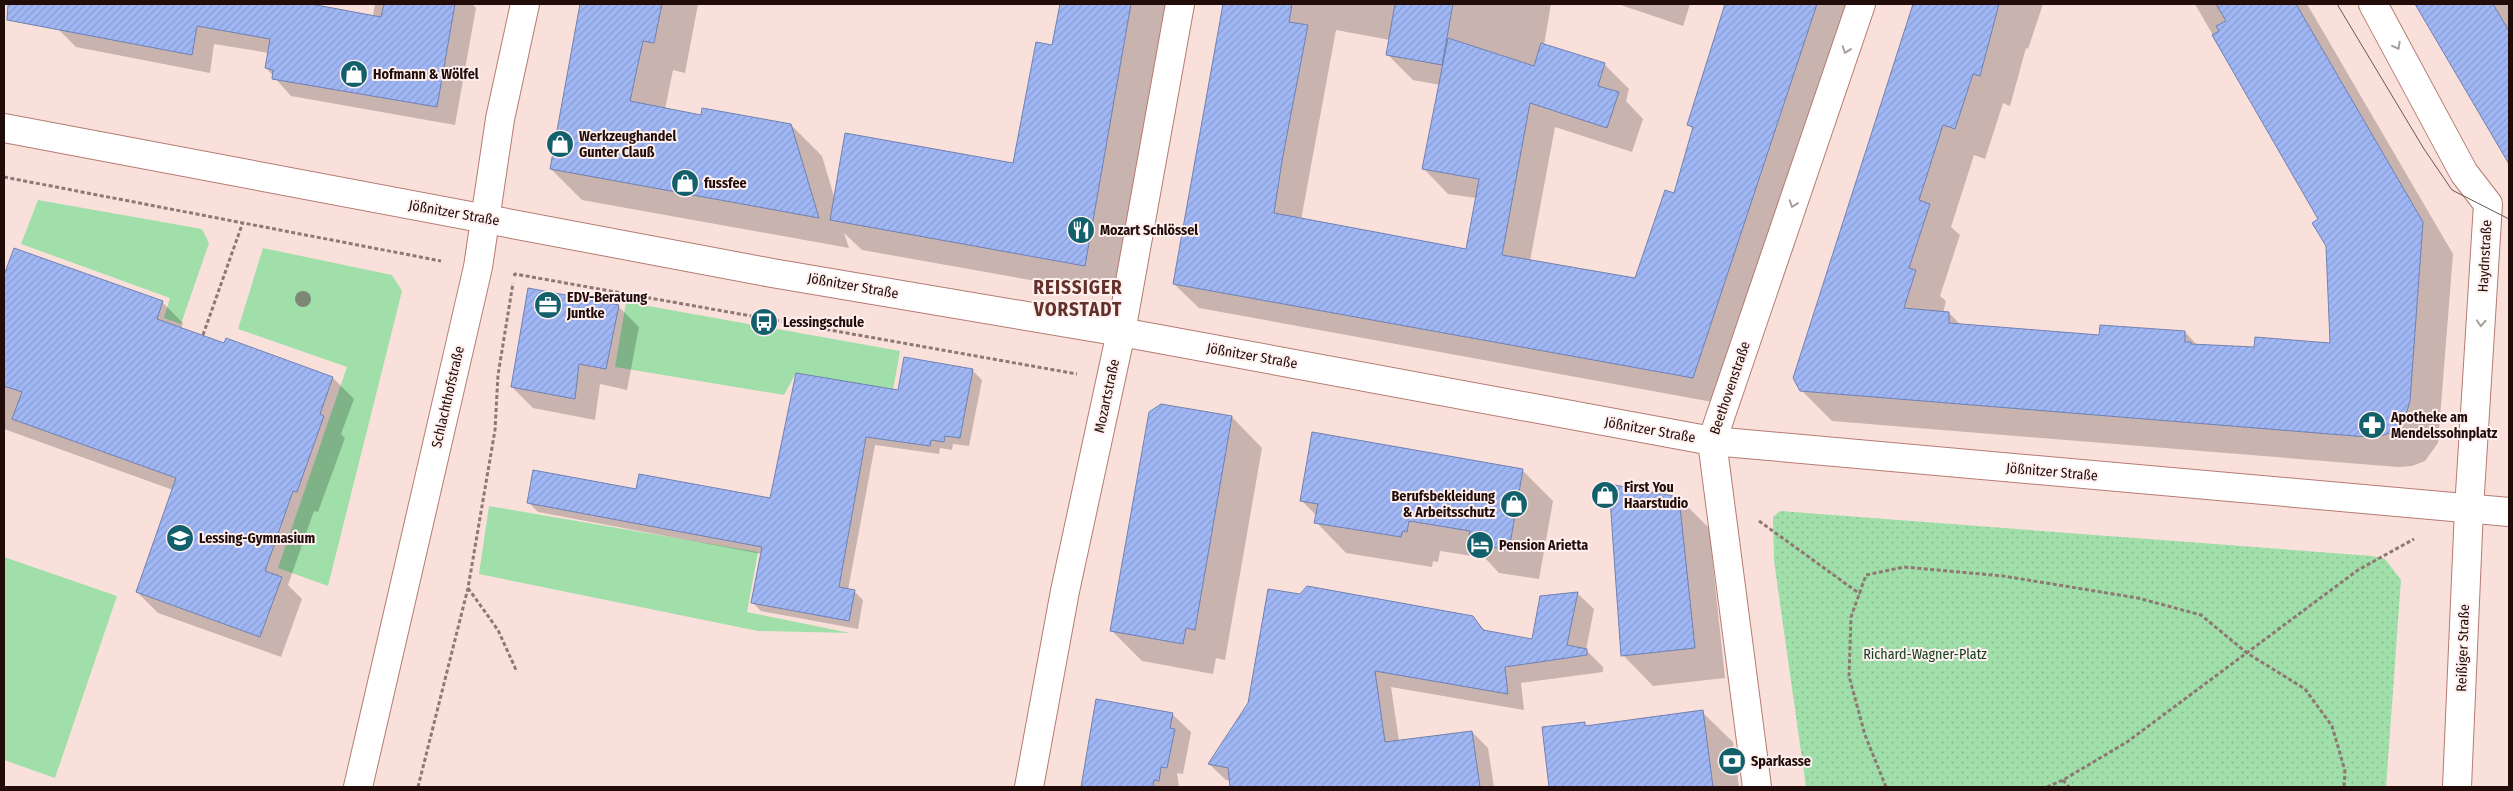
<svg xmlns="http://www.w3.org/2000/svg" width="2513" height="791" font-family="'Fira Sans Condensed',sans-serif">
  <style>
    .green { fill: #a0dfaa }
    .park { fill: url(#park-dots) }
    .shadow { fill: #0003; fill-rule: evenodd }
    .building { fill: url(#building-hatch); stroke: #7081b1 }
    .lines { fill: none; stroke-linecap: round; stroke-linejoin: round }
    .minor-casing { stroke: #b57b72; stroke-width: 30 }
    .tertiary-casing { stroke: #b57b72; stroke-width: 30 }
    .path { stroke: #8f7773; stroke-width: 3; stroke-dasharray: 4 2.5; stroke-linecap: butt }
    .minor { stroke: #fff; stroke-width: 28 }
    .tertiary { stroke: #fff; stroke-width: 28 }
    .tram { stroke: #6d5552; stroke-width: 1 }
    .tree { fill: #7c8874 }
    .oneway { stroke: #a79e9d }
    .labels { text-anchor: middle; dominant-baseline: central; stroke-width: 4; stroke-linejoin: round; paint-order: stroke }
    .poi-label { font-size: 14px; font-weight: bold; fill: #220c09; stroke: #fef0ee; text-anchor: start }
    .street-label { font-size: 14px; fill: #220c09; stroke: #fef0ee }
    .park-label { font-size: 14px; fill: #15401f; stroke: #fef0ee }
    .district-label { font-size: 19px; font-weight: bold; letter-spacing: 1px; fill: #63302a; stroke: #fef0ee }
  </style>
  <defs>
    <pattern id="park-dots" width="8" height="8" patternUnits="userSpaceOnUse" patternTransform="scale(1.25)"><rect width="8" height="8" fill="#a0dfaa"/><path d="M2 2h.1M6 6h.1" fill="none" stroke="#8abe91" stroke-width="1.8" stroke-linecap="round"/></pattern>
    <pattern id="building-hatch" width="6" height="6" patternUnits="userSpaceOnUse" patternTransform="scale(1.25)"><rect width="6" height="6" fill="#a0b7f5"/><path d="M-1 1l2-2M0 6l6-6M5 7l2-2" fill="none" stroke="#8a9cd1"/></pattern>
  </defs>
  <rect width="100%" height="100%" fill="#fae0db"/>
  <!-- green -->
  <path class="green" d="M38,200L202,229L209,243L181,324L164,318L170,298L21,244Z
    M263,248L392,275L402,291L328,586L278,568L347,367L238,329Z
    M626,302L900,351L893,390L796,373L784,395L615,367Z
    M489,506L758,552L747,612L850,633L758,631L479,574Z
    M4,557L117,596L55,778L4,760Z"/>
  <!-- park -->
  <path class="park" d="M1780,511L2372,556L2385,559L2401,580L2386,787H1806L1774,561L1773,517Z"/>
  <!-- shadow -->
  <path class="shadow" d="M63,4H304L373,16L375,4H472L476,8L455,125L291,96L266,68L269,53L214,44L210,73L76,47L58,29Z
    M582,4H698L685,73L673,70L665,109L702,116L791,125L822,156L835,200L1014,165L1053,46L1061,4H1167L1115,295L862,250L844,233L849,248L582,200L551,169Z
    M1224,4H1551L1544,45L1604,64L1629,89L1626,101L1643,119L1632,152L1555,127L1530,261L1636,279L1674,194L1694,130L1688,124L1727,4H1849L1718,403L1199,308L1174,284ZM1336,30L1390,40L1388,55L1413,80L1440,85L1424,169L1448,194L1476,198L1467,250L1301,220Z
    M1618,4H1690L1683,26Z
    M1914,4H2043L2028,49L2026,48L2010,106L2003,103L1985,159L1974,155L1951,227L1960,235L1940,296L1946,301L1943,313H1949L1961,325L2100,336L2185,332L2198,346L2256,348L2331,344L2327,246L2320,220L2195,4H2307L2453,254L2438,443L2425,461L2412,466L2398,467L1832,421L1801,390L1794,378Z
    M2417,4H2509V162Z
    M4,274L162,302L183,323L181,329L333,378L354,399L341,434L345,438L318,512L314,511L288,585L302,599L281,657L158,613L137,592L173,490L4,429Z
    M618,306L639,327L627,390L600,384L595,420L533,408L512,387Z
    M973,371L982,380L969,446L953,444L952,450L940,448L939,454L875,445L848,590L854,591L863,600L858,629L761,611L752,602L762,554L538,512L529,503L637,490L771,500L899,392Z
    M1162,405L1232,417L1262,448L1225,660L1216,658L1213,674L1142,661L1111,630Z
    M1522,470L1553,501L1539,579L1499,573L1485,558L1440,551L1438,562L1433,561L1432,567L1346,553L1316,522L1317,516L1301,500Z
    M1679,498L1709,528L1725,678L1653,686L1623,655Z
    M1308,587L1472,617L1487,632L1533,640L1577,593L1594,609L1586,650L1603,667V672L1521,683L1524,710L1391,687L1399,741L1472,732L1488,748L1494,787H1231V781L1226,780L1209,764L1250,703L1301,596Z
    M1097,701L1172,714L1191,732L1183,774L1177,773L1179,787H1082Z
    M1702,712L1733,742L1739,787H1551L1543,728L1584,723L1588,727Z"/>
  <!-- building -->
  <path class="building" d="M8,4H311L381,17L384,4H455L437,107L272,79L273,70L265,68L270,39L197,26L192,55L7,20Z
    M580,4H662L654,43L643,41L630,101L701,115L702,108L791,124L819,218L550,169Z
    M1060,4H1131L1085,266L830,220L845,133L1013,163L1036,42L1052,45Z
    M1223,4H1292L1289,22L1308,25L1282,161L1274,213L1466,249L1479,179L1422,169L1448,38L1534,66L1541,43L1605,63L1598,86L1619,92L1607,128L1530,103L1502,255L1635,278L1665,190L1674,193L1693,127L1687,125L1725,4H1817L1693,378L1173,284Z
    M1395,4H1453L1442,65L1386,55Z
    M1913,4H1999L1980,76L1973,74L1955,129L1943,125L1919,200L1930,204L1909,268L1916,270L1904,308L1949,312V323L2099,335L2100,325L2185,331V342H2191V344L2254,347L2255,337L2330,343L2326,246L2312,223L2318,219L2212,35L2219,31L2216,26L2226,21L2216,4H2296L2423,222L2410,401L2404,421L2395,431L2381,436L2367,437L1800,391L1793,378Z
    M2415,4H2493L2509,31V164Z
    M14,248L163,301L157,319L224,343L226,338L333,377L320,414L324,416L297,492L293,491L265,571L282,577L260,637L136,592L176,478L12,419L22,392L4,386V275Z
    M528,288L619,305L606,369L579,364L575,399L511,387Z
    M904,357L973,369L960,438L945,436L944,442L931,440L930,446L866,437L839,587L855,590L849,621L751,603L762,547L527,503L533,470L636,489L639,474L770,498L796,373L898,390Z
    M1161,404L1232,416L1195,630L1186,628L1183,644L1110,631L1149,412Z
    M1312,432L1523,469L1509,550L1468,543L1470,531L1409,521L1407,532L1403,531L1401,537L1314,523L1318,504L1300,501Z
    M1609,484L1679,497L1695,648L1621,656Z
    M1307,586L1473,616L1483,630L1532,639L1540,596L1578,592L1567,645L1587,649V655L1505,667L1508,694L1375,671L1385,742L1472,731L1480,787H1230L1228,768L1208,764L1248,703L1268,589L1300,594Z
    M1096,699L1173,713L1170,728L1175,729L1167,768L1161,767L1159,781L1154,780L1153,787H1081Z
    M1703,710L1713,787H1549L1542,727L1585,722V726Z"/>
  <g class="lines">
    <!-- minor casing -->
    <g class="minor-casing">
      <path id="minor" d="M2373,4L2464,173L2488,204L2469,509L2457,787
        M358,787L478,267L500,119L525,4
        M1029,787L1065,591L1121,332L1180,4
        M1757,787L1712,441L1861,4"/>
    </g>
    <!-- tertiary casing -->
    <g class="tertiary-casing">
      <path id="tertiary" d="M4,128L772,273L1121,332L1712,441L2509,512"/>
    </g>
    <!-- path -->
    <path class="path" d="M4,177L441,261
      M514,276L515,274L1077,374
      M203,335L243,222
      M1759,521L1860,594
      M468,588L498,630L517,672
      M2063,780L2069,787
      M418,787L468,588L495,430L498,375L513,283
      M1886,787L1865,735L1849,676L1851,617L1866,575L1904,567L2003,576L2138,598L2201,615L2247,653L2305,689L2332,726L2345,771L2344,787
      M2047,787L2063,780L2127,742L2358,570L2414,539"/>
    <!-- minor -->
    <use href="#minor" class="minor"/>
    <!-- tertiary -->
    <use href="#tertiary" class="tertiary"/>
    <!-- tram -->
    <path class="tram" d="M2337,4L2424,149L2452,190L2509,219"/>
  </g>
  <!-- trees -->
  <circle class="tree" cx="303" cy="299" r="8"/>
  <!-- one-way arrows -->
  <defs><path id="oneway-chevron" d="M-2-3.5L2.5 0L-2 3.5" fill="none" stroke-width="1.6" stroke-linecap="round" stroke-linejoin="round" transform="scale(1.25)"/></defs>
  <g class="oneway">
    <use href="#oneway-chevron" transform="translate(2397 46) rotate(61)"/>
    <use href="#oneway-chevron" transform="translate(1846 50) rotate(109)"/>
    <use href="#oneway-chevron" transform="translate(1793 204) rotate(109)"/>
    <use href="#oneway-chevron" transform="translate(2481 323) rotate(93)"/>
  </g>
  <!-- icons -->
  <defs>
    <g id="shop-disc" transform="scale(1.4375)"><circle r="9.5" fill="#12606b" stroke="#fef0ee"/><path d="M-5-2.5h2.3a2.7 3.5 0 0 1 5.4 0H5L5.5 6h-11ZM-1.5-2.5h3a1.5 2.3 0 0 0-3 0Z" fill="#fff"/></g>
    <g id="restaurant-disc" transform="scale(1.4375)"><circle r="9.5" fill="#12606b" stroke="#fef0ee"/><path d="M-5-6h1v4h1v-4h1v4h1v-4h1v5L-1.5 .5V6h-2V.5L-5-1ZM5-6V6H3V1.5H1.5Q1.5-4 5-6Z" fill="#fff"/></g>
    <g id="office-disc" transform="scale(1.4375)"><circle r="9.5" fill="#12606b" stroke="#fef0ee"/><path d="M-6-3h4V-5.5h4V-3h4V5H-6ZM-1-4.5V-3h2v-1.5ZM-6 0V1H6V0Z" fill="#fff"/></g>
    <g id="bus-disc" transform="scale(1.4375)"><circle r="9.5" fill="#12606b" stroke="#fef0ee"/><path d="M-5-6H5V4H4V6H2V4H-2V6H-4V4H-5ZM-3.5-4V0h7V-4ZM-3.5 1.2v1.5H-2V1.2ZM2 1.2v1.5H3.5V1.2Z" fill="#fff"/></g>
    <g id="pharmacy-disc" transform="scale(1.4375)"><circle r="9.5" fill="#12606b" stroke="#fef0ee"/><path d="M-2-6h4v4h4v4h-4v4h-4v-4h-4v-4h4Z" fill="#fff"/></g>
    <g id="school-disc" transform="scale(1.4375)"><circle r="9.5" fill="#12606b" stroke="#fef0ee"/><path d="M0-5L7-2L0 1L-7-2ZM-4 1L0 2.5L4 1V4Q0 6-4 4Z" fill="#fff"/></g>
    <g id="hotel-disc" transform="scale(1.4375)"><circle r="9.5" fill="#12606b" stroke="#fef0ee"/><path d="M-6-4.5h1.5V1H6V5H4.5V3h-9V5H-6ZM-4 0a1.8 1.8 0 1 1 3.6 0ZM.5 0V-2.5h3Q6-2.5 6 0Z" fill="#fff"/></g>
    <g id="bank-disc" transform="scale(1.4375)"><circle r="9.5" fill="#12606b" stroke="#fef0ee"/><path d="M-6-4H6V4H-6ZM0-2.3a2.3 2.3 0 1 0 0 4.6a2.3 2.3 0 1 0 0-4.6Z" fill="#fff"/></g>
  </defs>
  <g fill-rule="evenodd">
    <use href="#shop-disc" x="354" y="74"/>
    <use href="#shop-disc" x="560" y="144"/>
    <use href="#shop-disc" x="685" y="183"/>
    <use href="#restaurant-disc" x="1081" y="230"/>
    <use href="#office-disc" x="548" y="305"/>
    <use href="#bus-disc" x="764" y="322"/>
    <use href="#pharmacy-disc" x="2372" y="425"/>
    <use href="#shop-disc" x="1605" y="495"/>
    <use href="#shop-disc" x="1514" y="504"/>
    <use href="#school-disc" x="180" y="538"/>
    <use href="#hotel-disc" x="1480" y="545"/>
    <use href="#bank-disc" x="1732" y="761"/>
  </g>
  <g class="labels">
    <!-- poi labels -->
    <g class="poi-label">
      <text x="373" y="74">Hofmann &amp; Wölfel</text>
      <text x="579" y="136">Werkzeughandel<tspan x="579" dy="16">Gunter Clauß</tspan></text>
      <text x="704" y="183">fussfee</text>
      <text x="1100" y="230">Mozart Schlössel</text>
      <text x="567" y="297">EDV-Beratung<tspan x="567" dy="16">Juntke</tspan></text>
      <text x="783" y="322">Lessingschule</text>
      <text x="2391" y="417">Apotheke am<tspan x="2391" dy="16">Mendelssohnplatz</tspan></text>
      <text x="1624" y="487">First You<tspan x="1624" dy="16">Haarstudio</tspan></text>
      <text x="1495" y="496" text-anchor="end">Berufsbekleidung<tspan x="1495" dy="16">&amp; Arbeitsschutz</tspan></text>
      <text x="199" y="538">Lessing-Gymnasium</text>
      <text x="1499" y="545">Pension Arietta</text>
      <text x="1751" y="761">Sparkasse</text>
    </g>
    <!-- street labels -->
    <g class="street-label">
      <text transform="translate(454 213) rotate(10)">Jößnitzer Straße</text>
      <text transform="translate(2485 256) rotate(-87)">Haydnstraße</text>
      <text transform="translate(853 286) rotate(10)">Jößnitzer Straße</text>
      <text transform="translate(1252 356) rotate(10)">Jößnitzer Straße</text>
      <text transform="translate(1730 388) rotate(-71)">Beethovenstraße</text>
      <text transform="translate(1107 396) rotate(-78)">Mozartstraße</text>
      <text transform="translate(448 397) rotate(-77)">Schlachthofstraße</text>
      <text transform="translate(1650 430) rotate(10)">Jößnitzer Straße</text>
      <text transform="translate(2052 472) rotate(5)">Jößnitzer Straße</text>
      <text transform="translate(2463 648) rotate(-88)">Reißiger Straße</text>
    </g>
    <!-- park labels -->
    <g class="park-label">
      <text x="1925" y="654">Richard-Wagner-Platz</text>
    </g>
    <!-- district labels -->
    <g class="district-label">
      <text x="1078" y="287">REISSIGER<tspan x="1078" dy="22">VORSTADT</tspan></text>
    </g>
  </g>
  <!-- border -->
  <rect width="2513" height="791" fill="none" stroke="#220c09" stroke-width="10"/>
</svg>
